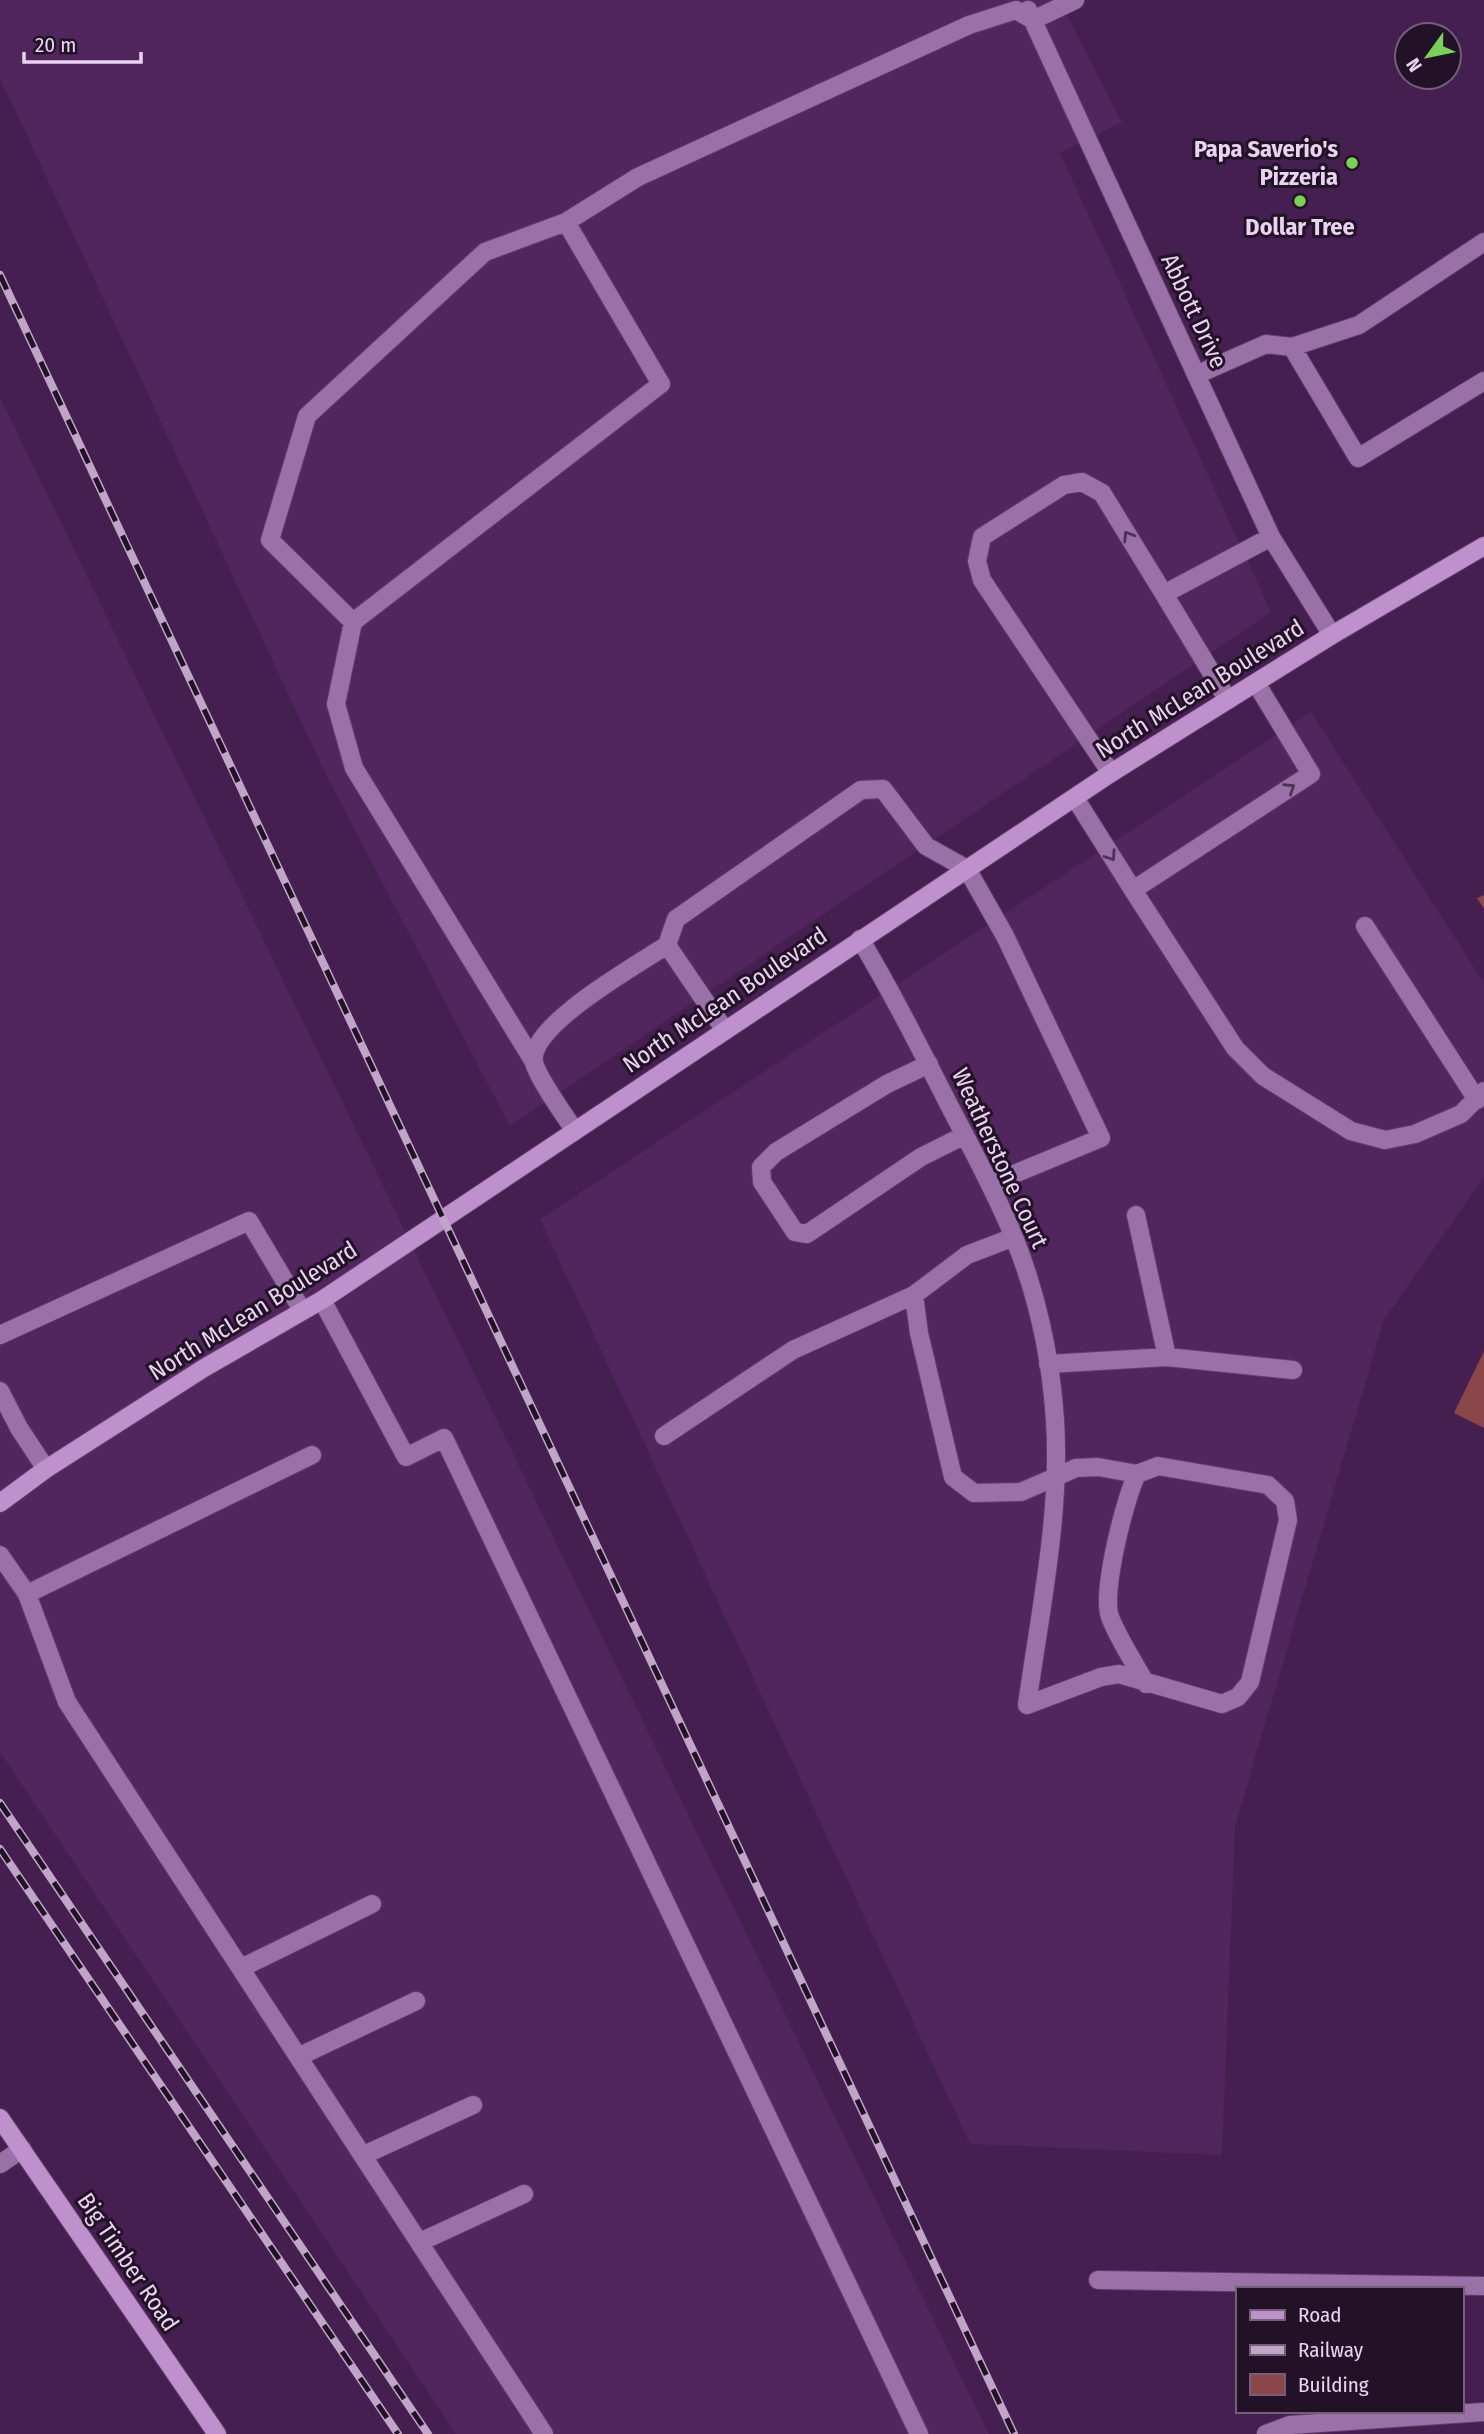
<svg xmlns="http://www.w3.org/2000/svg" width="1484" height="2434" font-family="'Fira Sans Condensed',sans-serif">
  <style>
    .built { fill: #51265d }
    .building { fill: #8b4649 }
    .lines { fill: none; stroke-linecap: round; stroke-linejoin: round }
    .minor-casing { stroke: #603e69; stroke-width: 20 }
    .major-casing { stroke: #603e69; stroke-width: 20 }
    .minor { stroke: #9a71a7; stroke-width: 18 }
    .major { stroke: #be91cc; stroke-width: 18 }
    .rail-casing { stroke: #c0a5c8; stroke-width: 8 }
    .rail { stroke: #221127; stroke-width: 5; stroke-dasharray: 16; stroke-linecap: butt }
    .oneway { stroke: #4c3354 }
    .poi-dot { fill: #79d158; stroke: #221127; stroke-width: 2.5 }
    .labels { text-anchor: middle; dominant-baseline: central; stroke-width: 6; stroke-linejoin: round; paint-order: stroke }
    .poi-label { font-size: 24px; font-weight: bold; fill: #ead3f1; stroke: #221127; text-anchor: end }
    .street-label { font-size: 24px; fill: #ead3f1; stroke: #221127 }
  </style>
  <rect width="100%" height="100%" fill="#441f4f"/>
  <!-- built -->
  <path class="built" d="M0,0H1059L1122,122L1060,153L1271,612L510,1126L327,777L0,78Z
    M0,397L989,2434H456L0,1752Z
    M1311,712L1484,983V1177L1384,1320L1235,1826L1222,2155L970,2144L540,1219Z"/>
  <!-- building -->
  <path class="building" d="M1484,895V909L1477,898Z
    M1484,1351V1428L1454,1413Z"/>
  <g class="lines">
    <!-- minor casing -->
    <g class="minor-casing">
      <path id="minor" d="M1028,10L1271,537L1332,635
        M1033,20L1075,0
        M1292,347L1358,458L1484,381
        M1196,375L1266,344L1292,347L1359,325L1484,242
        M353,622L270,540L307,416L485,252L566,222
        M1228,700L1164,594L1271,537
        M1111,773L982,580L977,561L982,537L1064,485L1082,482L1102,493L1164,594
        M1075,798L1133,890L1311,774L1256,683
        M1133,890L1235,1048L1263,1076L1351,1131L1385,1140L1415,1134L1461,1114L1484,1091
        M1365,926L1477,1100
        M860,939C893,994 921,1050 950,1107C972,1149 995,1191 1013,1235C1037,1293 1051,1359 1055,1420C1061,1514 1040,1612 1027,1705L1101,1677L1119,1674L1222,1704L1238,1697L1250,1682L1288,1520L1285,1501L1268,1485L1158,1466L1137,1474C1125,1498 1101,1593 1110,1617C1119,1640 1134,1662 1146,1684
        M724,1029L667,945L676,919L861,790L883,789L926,846L967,869L1005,936L1101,1138L990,1184
        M534,1062L354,768L336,704L353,622L661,384L566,222L638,177L969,25L1016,10L1033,20
        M929,1064L887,1084L776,1152L761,1167L762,1182L795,1232L807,1234L921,1157L965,1135
        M575,1131C565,1116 537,1077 534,1062C527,1026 639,964 667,945
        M1136,1215L1167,1357
        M1014,1237L967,1255L914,1295L919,1333L953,1477L974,1493L1021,1492L1076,1468L1098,1467L1137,1474
        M322,1300L406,1457L444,1438L919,2434
        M0,1335L249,1221L302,1310
        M1048,1364L1167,1357L1293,1370
        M0,1391L19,1428L46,1469
        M664,1436L793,1350L914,1295
        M0,1555L27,1594L312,1455
        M27,1594L67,1702L544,2434
        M241,1968L372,1904
        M300,2056L416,2001
        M364,2155L473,2105
        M0,2164L22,2149
        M420,2242L524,2194
        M1098,2280L1484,2286
        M1266,2434L1290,2425L1484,2412"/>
    </g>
    <!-- major casing -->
    <g class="major-casing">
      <path id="major" d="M0,1503L46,1469L204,1368L322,1300L1111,773L1332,635L1484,546
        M0,2118L217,2434"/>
    </g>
    <!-- minor -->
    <use href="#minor" class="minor"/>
    <!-- major -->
    <use href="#major" class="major"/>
    <!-- rail casing -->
    <g class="rail-casing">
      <path id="rail" d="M0,275L1014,2434
        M0,1803L428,2434
        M0,1849L398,2434"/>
    </g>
    <!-- rail -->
    <use href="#rail" class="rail"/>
  </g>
  <!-- one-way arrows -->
  <defs><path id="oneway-chevron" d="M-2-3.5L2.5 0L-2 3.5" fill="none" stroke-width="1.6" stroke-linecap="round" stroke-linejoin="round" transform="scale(1.75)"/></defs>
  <g class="oneway">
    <use href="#oneway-chevron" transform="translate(1128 536) rotate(-122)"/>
    <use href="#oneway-chevron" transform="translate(1290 788) rotate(-33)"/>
    <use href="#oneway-chevron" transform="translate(1111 856) rotate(56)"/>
  </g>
  <!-- markers -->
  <g class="poi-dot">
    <circle cx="1352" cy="163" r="7"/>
    <circle cx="1300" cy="201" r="7"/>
  </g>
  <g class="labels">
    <!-- poi labels -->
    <g class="poi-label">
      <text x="1338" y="149">Papa Saverio's<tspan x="1338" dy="28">Pizzeria</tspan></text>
      <text x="1300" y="227" text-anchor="middle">Dollar Tree</text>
    </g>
    <!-- street labels -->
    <g class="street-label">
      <text transform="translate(1194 311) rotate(65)">Abbott Drive</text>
      <text transform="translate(1200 689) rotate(-32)">North McLean Boulevard</text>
      <text transform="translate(725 1000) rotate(-34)">North McLean Boulevard</text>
      <text transform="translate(1000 1158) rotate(65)">Weatherstone Court</text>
      <text transform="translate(253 1311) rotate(-32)">North McLean Boulevard</text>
      <text transform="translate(128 2262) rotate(56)">Big Timber Road</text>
    </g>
  </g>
  <!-- legend -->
  <rect x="1236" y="2287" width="228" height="126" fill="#221127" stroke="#725f78" stroke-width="2"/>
  <rect x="1250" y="2310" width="35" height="10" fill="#be91cc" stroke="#725f78" stroke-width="2"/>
  <text x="1298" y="2322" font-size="21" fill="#ead3f1">Road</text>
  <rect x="1250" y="2345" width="35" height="10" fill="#c0a5c8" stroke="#725f78" stroke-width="2"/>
  <text x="1298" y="2357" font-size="21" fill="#ead3f1">Railway</text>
  <rect x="1250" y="2374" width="35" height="21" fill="#8b4649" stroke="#725f78" stroke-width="2"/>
  <text x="1298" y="2392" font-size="21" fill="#ead3f1">Building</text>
  <!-- north arrow -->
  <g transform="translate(1428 56) rotate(237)"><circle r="33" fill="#221127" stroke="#725f78" stroke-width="2"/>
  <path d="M0-5L12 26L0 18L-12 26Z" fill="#79d158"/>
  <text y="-10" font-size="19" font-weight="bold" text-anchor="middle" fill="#ead3f1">N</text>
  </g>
  <!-- scale -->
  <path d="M24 52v10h117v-10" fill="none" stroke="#ead3f1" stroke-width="3.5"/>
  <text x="35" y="52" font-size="21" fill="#ead3f1" stroke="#221127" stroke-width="5" paint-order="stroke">20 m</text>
</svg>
